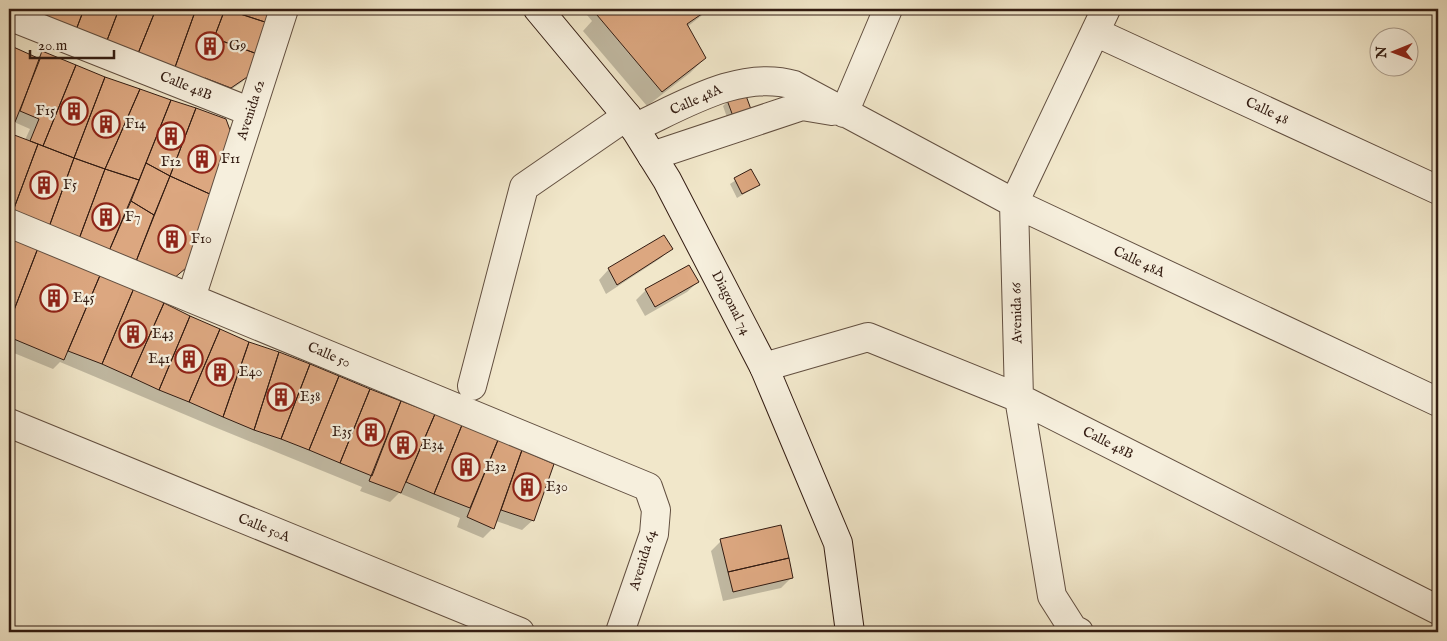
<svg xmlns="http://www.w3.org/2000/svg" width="1447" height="641" font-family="'IM FELL English',serif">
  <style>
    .shadow { fill: #0003 }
    .building { fill: #dca780; stroke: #331c12 }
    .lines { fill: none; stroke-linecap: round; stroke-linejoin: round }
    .street-casing { stroke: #624f40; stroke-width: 30 }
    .secondary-casing { stroke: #331c12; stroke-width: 30 }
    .street { stroke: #f6efdd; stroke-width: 28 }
    .secondary { stroke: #f6efdd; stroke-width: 28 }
    .labels { text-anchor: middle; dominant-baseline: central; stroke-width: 4.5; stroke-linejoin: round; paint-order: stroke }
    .poi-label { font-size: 14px; fill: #331c12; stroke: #f6efdd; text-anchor: start }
    .street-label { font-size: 14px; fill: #331c12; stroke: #f6efdd }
  </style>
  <rect width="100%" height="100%" fill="#f1e7ca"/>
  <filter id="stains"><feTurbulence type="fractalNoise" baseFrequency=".004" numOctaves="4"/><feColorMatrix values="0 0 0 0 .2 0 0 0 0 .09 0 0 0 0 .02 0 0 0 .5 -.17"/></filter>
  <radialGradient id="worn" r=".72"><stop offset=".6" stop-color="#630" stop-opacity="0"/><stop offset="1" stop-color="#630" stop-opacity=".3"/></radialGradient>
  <!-- shadow -->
  <path class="shadow" d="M9,9H273L252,72L242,82L220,97Z
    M582,9H606L610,13L612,11L610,9H710L687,27L705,58L690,73L647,106L583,31L592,21Z
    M9,47L36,59L43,53L104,78L225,120L162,289L9,224V134L25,140L30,129L14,122L9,127Z
    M728,101L750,112L729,123L723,106Z
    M751,170L759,185L737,198L730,184Z
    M9,236L101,274L248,343L309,365L552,464L533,520L522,530L496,521L493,528L483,538L457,527L460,518L399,493L390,502L360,491L362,487L212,426L60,362L53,369L9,351Z
    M671,248L661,258L606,294L599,280L609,269Z
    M698,282L687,292L645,316L636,300L646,290Z
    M721,541L791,578L781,588L723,601L711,551Z"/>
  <!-- building -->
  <path class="building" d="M25,9H50L47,17Z
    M50,9H84L76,30L47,17Z
    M84,9H119L106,43L76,30Z
    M119,9H156L137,56L106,43Z
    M156,9H196L174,70L137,56Z
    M196,9H225L214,38L260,55L253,73L231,88L205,78L204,84L174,70Z
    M225,9H273L268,23Z
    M225,9L268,23L260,55L214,38Z
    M605,9H709L687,24L706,58L662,92L597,15Z
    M9,45L40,59L15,122L9,120Z
    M42,51L76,65L43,146L30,141L39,119L20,111Z
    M76,65L105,77L74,158L43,146Z
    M105,77L140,89L105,169L74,158Z
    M140,89L171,100L139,180L105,169Z
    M745,93L752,112L734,119L727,100Z
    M171,100L196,108L170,176L146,163Z
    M196,108L226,119L234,141L212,195L170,176Z
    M9,133L38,144L13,211L9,209Z
    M38,144L74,158L49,227L13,211Z
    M74,158L105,169L79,239L49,227Z
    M146,163L170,176L154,215L131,201Z
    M105,169L139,180L109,251L79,239Z
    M751,169L760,185L742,194L734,178Z
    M170,176L212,195L192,263L173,279L135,264Z
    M131,201L154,215L135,264L109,251Z
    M664,235L673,249L617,285L608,268Z
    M9,237L38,248L9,323Z
    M38,248L101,273L64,360L9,337V323Z
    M689,265L699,282L655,307L645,289Z
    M101,273L134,288L102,364L68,351Z
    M134,288L164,303L131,377L102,364Z
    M164,303L190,316L159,390L131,377Z
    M190,316L220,329L189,402L159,390Z
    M220,329L249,342L223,417L189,402Z
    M249,342L279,352L254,430L223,417Z
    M279,352L310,364L281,439L254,430Z
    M310,364L339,376L309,450L281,439Z
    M339,376L370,389L340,463L309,450Z
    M370,389L401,401L372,476L340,463Z
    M401,401L435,414L401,493L369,481Z
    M435,414L462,425L434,494L406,482Z
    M462,425L498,440L470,508L434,494Z
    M498,440L522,450L494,529L467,517Z
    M522,450L554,464L534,521L501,510Z
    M781,525L789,558L728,572L720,539Z
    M789,558L793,578L733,592L728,572Z"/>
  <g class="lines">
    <!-- street casing -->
    <g class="street-casing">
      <path id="street" d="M9,16L251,112
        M1095,32L1438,190
        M844,113L888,9
        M634,128C682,106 740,69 794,85L1014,203L1438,402
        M652,156L802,106L832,111
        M9,223L648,487L656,510L654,534L620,632
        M191,298L284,9
        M764,367L868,337L1019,398L1438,610
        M472,386L524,187L627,116
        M9,423L520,632
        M1079,632L1073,629L1052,596L1019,398L1014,203L1106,9"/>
    </g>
    <!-- secondary casing -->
    <g class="secondary-casing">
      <path id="secondary" d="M538,9L627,116L667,180L764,367L838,543L850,632"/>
    </g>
    <!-- street -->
    <use href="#street" class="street"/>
    <!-- secondary -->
    <use href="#secondary" class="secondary"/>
  </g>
  <!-- icons -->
  <defs>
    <g id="building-ring" transform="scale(1.4375)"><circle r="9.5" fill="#f6efdd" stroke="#8f2418" stroke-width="1.5"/><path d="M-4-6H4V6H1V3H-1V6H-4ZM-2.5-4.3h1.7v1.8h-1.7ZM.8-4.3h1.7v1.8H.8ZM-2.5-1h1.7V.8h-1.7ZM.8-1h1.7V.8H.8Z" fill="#8f2418"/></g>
  </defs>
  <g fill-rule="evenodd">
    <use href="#building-ring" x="210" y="46"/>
    <use href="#building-ring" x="74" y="111"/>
    <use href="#building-ring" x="106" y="124"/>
    <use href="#building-ring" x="171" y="136"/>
    <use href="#building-ring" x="202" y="159"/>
    <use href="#building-ring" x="44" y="185"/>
    <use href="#building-ring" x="106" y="217"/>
    <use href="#building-ring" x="172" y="239"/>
    <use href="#building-ring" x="54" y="298"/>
    <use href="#building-ring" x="133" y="334"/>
    <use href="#building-ring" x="189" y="359"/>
    <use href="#building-ring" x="220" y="372"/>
    <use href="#building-ring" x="281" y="397"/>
    <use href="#building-ring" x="371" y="432"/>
    <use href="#building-ring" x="403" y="445"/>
    <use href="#building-ring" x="466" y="467"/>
    <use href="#building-ring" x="527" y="487"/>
  </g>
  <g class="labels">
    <!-- poi labels -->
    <g class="poi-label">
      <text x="229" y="46">G9</text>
      <text x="55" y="111" text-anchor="end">F15</text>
      <text x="125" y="124">F14</text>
      <text x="221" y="159">F11</text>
      <text x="171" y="162" text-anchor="middle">F12</text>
      <text x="63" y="185">F5</text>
      <text x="125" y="217">F7</text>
      <text x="191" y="239">F10</text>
      <text x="73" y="298">E45</text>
      <text x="152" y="334">E43</text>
      <text x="170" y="359" text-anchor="end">E41</text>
      <text x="239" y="372">E40</text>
      <text x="300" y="397">E38</text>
      <text x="352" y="432" text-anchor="end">E35</text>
      <text x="422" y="445">E34</text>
      <text x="485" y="467">E32</text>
      <text x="546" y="487">E30</text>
    </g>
    <!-- street labels -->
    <g class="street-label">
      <text transform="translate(186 86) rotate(22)">Calle 48B</text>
      <text transform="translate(696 100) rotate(-24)">Calle 48A</text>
      <text transform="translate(251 110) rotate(-72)">Avenida 62</text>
      <text transform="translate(1267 111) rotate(25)">Calle 48</text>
      <text transform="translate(1139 262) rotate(25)">Calle 48A</text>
      <text transform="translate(731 303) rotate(63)">Diagonal 74</text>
      <text transform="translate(1017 313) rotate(-91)">Avenida 66</text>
      <text transform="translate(329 355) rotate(23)">Calle 50</text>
      <text transform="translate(1108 443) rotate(27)">Calle 48B</text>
      <text transform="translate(264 528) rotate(22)">Calle 50A</text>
      <text transform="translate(643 560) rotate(-73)">Avenida 64</text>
    </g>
  </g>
  <!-- margin -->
  <rect width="1447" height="641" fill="none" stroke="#f1e7ca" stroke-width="30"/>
  <rect x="10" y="10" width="1427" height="621" fill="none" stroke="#331c12" stroke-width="2.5"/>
  <rect x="15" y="15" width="1417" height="611" fill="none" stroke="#331c12"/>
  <!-- north arrow -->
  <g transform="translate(1394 52) rotate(269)"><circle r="24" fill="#f6efdd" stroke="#a89b8c"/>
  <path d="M0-4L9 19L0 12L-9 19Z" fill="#8f2418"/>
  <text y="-8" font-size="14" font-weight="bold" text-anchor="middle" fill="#331c12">N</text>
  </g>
  <!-- scale -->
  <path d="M30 50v8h84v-8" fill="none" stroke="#331c12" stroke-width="2.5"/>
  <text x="38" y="50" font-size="15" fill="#331c12" stroke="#f6efdd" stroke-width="4" paint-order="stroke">20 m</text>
  <rect width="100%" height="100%" filter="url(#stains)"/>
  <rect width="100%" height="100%" fill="url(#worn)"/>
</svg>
